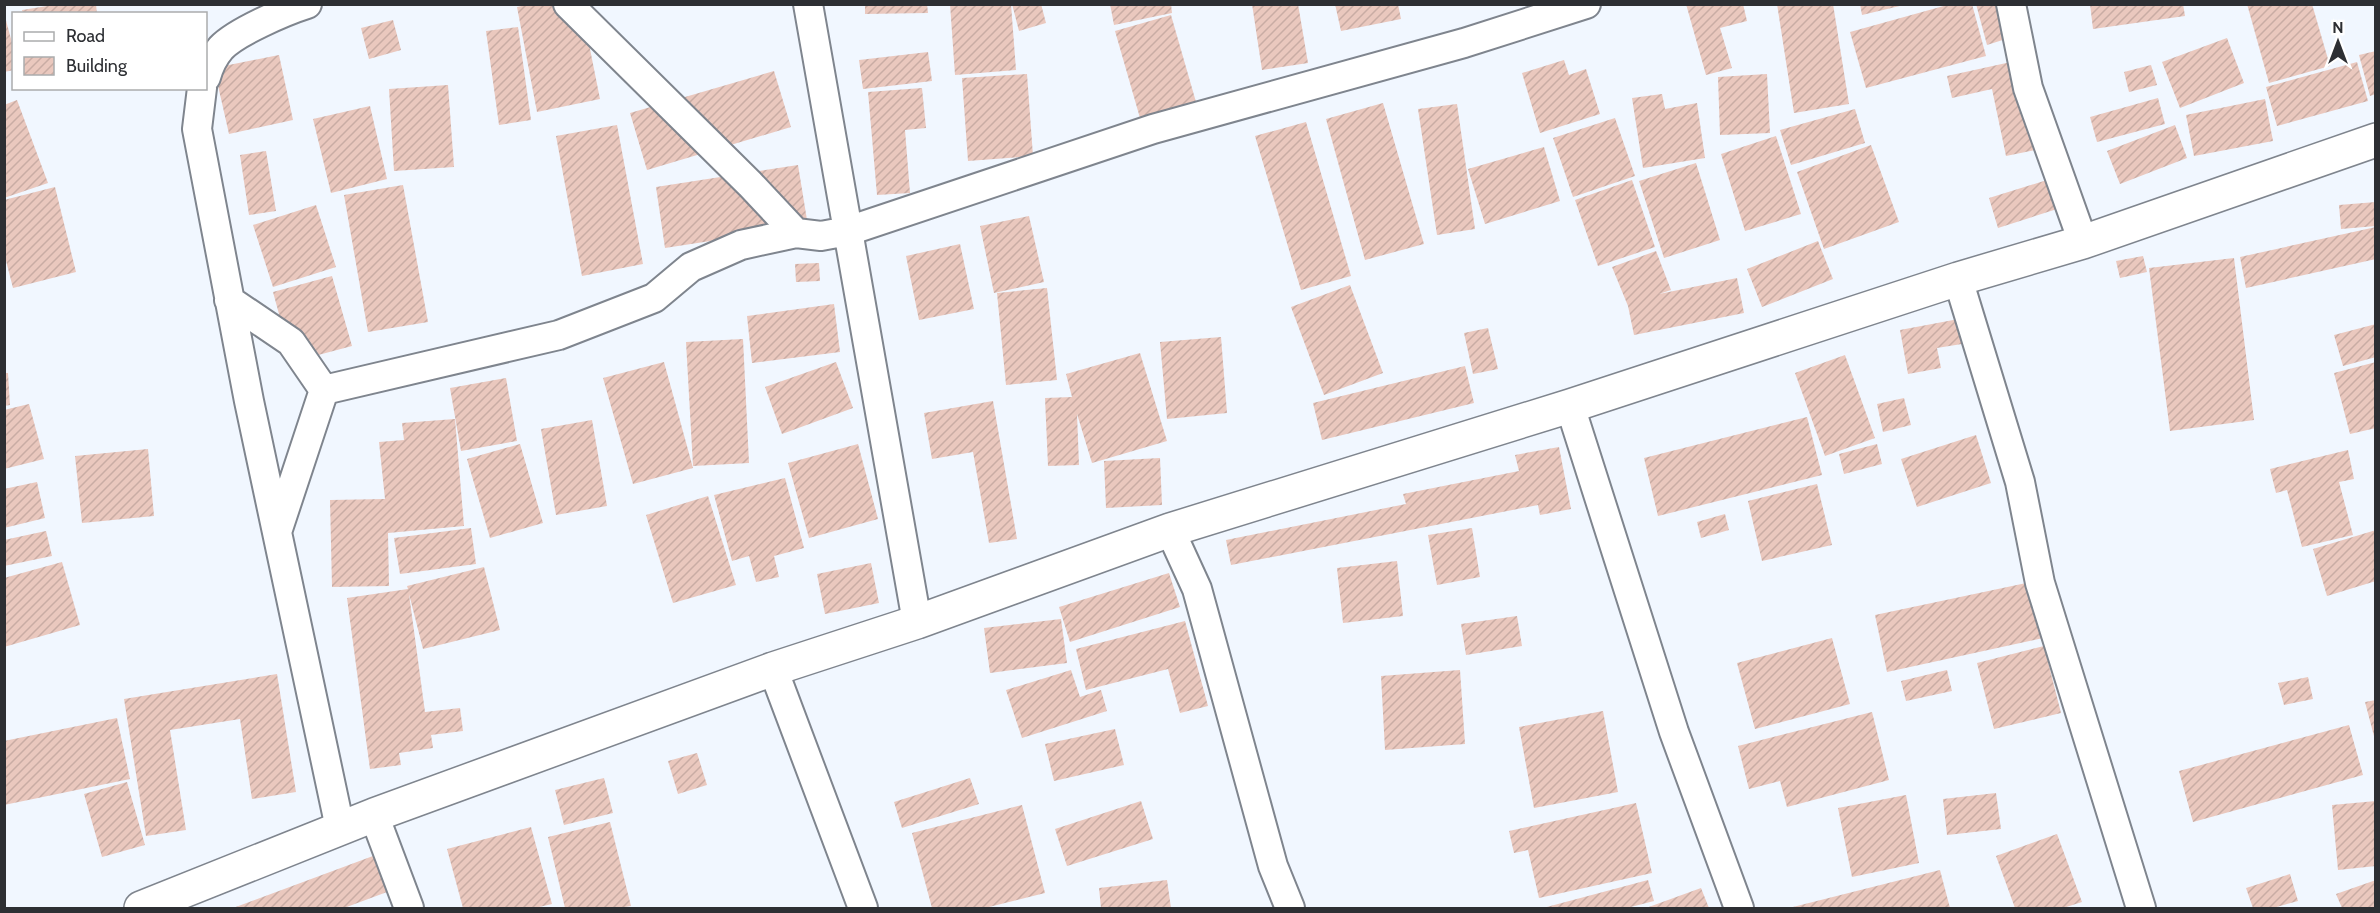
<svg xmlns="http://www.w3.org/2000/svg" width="2380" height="913" font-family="Cabin,sans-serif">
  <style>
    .building { fill: url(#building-hatch) }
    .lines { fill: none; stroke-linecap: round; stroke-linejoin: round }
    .street-casing { stroke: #7f858e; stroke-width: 32 }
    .secondary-casing { stroke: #7f858e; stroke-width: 36 }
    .street { stroke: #fff; stroke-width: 28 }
    .secondary { stroke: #fff; stroke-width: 33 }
  </style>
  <defs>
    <pattern id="building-hatch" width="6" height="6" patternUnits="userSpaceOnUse" patternTransform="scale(1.5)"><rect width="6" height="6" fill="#eac8be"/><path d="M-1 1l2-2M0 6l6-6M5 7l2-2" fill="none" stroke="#c9aca4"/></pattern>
  </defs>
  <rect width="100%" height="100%" fill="#f1f7ff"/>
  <!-- building -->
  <path class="building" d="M60,4H96L97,14H23L22,10Z
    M531,4H581L600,99L537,112L517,7Z
    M865,4H927L928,13L865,14Z
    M950,4H1011L1016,70L955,75Z
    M1012,4H1041L1046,23L1019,31Z
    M1110,4H1171L1172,13L1114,25Z
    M1252,4H1298L1308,63L1262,70Z
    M1335,4H1398L1401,19L1341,31Z
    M1686,4H1743L1747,21L1720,28L1732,68L1706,75Z
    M1777,4H1833L1849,104L1794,113Z
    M1860,4H1904V5L1862,15Z
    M1951,4H1972L1986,56L1866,88L1850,32Z
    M1976,4H2003L2012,37L1987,45Z
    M2090,4H2183L2185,16L2093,29Z
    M2247,4H2312L2330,66L2269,83Z
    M4,13L14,50V70L4,72Z
    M1171,15L1196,102L1140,118L1115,31Z
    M393,20L401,50L369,59L361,28Z
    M518,27L531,120L499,125L486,31Z
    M2227,38L2244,83L2180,108L2162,62Z
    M2376,51V94L2370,96L2359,55Z
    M928,52L932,81L863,89L859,60Z
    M279,55L293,120L229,134L214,68Z
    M1564,60L1569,75L1586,69L1600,114L1540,133L1522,73Z
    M2020,60L2040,149L2006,156L1992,89L1952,98L1947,76Z
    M2357,62L2368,101L2277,126L2266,87Z
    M2151,65L2157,85L2129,92L2124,72Z
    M774,71L791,127L647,170L630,113Z
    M1027,74L1033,156L968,161L962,78Z
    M1767,74L1770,133L1720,135L1718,77Z
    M448,85L454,167L394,171L389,89Z
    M922,88L926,128L905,130L910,193L877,195L868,92Z
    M1662,94L1665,109L1697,103L1705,158L1643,168L1632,98Z
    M2158,98L2165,124L2097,142L2090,117Z
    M2265,99L2273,141L2194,156L2186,115Z
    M17,100L48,183L4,198V105Z
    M1383,103L1424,244L1365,260L1326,119Z
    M1457,104L1475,229L1437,235L1418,109Z
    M370,106L387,179L331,193L313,119Z
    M1855,109L1865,143L1791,165L1780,130Z
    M1615,118L1635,176L1573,197L1553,138Z
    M1306,122L1351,276L1301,290L1255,136Z
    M617,125L643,264L582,276L556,136Z
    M2175,125L2187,158L2120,184L2107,151Z
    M1776,136L1801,214L1745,231L1721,154Z
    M1871,145L1899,222L1824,249L1797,172Z
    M1544,147L1560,201L1485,224L1468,169Z
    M266,151L276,211L249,215L240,155Z
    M1696,163L1720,240L1664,258L1639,181Z
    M798,165L808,226L665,248L656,187Z
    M1632,180L1655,247L1598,266L1575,200Z
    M2047,180L2057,209L1998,228L1989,198Z
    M403,185L428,322L368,332L344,195Z
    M55,187L76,272L13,288L4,253V200Z
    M2376,202V226L2341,229L2339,205Z
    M316,205L336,267L273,287L253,225Z
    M1029,216L1044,282L994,293L980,226Z
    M2376,227V259L2246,288L2240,257Z
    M1818,241L1833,279L1762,307L1747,269Z
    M960,244L974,309L919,320L906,256Z
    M1656,251L1671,290L1659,294L1737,278L1744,313L1634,335L1628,306L1612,267Z
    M2143,256L2147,272L2120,278L2116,261Z
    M2234,258L2254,420L2170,431L2149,268Z
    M819,263L820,281L796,282L795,264Z
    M332,276L352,346L292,362L273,292Z
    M1350,285L1383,373L1324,395L1291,307Z
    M1047,288L1057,380L1006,385L997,293Z
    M834,304L840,352L752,363L747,316Z
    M1964,318L1968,343L1937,348L1941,368L1908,374L1900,330Z
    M2376,324V357L2343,366L2334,335Z
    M1488,328L1498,369L1473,374L1464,333Z
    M1221,337L1227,413L1167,419L1160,342Z
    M743,339L749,463L693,466L686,342Z
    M1140,353L1167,441L1092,463L1077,414L1079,465L1048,466L1045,398L1072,397L1066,374Z
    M1845,355L1875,438L1825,456L1795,373Z
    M664,362L693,468L633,484L603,378Z
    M836,362L853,408L782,434L765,387Z
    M2376,362V428L2350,434L2334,373Z
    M1465,366L1474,403L1322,440L1313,403Z
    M4,373H8L10,405L4,406Z
    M506,378L517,441L461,451L450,388Z
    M1904,398L1911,425L1883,432L1877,404Z
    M993,401L1017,539L989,543L973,452L932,459L924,413Z
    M29,404L44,459L4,469V410Z
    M1807,417L1822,475L1658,516L1644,458Z
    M455,419L464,526L388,533L389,586L332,587L330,500L385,499L379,442L404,440L402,423Z
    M592,420L607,506L556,515L541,429Z
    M1976,435L1991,483L1917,507L1901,459Z
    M520,444L543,523L490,538L467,459Z
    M858,444L878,519L809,538L788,463Z
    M1877,444L1882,464L1844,474L1839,454Z
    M1559,447L1571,509L1540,515L1538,505L1231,565L1226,540L1406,504L1403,494L1519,471L1515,455Z
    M148,449L154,516L82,523L75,456Z
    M2348,450L2354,479L2339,482L2353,535L2302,547L2287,490L2276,493L2270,469Z
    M1160,458L1162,505L1106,508L1104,461Z
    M785,478L804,548L774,556L779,577L756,582L749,556L732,561L714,495Z
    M37,482L45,518L4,528V489Z
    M1817,484L1832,545L1762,561L1748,501Z
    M708,496L736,585L673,603L646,515Z
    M1725,514L1729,530L1701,538L1697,522Z
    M471,528L476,564L400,574L394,538Z
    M1472,528L1480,577L1437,585L1428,535Z
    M2376,530V581L2327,596L2313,549Z
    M46,531L52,556L4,566V540Z
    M1397,561L1403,616L1343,623L1337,568Z
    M62,562L80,625L4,647V578Z
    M871,563L879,603L825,614L817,574Z
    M484,567L500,630L423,649L409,594L425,712L460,708L463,731L431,735L433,748L399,753L401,765L370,769L347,598L408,589L407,586Z
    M1169,573L1180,607L1070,642L1059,607Z
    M2031,582L2043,638L1887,672L1875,615Z
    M1517,616L1522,646L1466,655L1461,624Z
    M1061,619L1067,663L990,673L984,628Z
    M1185,621L1208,706L1180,713L1168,669L1086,690L1076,649Z
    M1832,638L1850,704L1755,729L1737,663Z
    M2044,646L2061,713L1994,729L1977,663Z
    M1071,670L1080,697L1101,690L1107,711L1022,738L1006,690Z
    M1460,670L1465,744L1385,750L1381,676Z
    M1947,670L1952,691L1906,701L1901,681Z
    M277,674L296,792L252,799L240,719L170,730L186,830L146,836L124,699Z
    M2308,677L2313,699L2284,705L2278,683Z
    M2376,700V740H2375L2365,702Z
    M1603,711L1618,792L1534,808L1519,727Z
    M1872,712L1889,780L1787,807L1780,781L1749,789L1738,746Z
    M117,718L130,779L4,805V741Z
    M2349,725L2363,775L2193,822L2179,771Z
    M1115,729L1124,765L1054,781L1045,744Z
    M697,753L707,785L678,794L668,761Z
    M604,778L613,813L564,825L555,790Z
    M970,778L979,804L902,828L894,802Z
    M127,782L145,845L102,857L84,794Z
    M1996,793L2001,829L1947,835L1943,799Z
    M1906,795L1919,863L1852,877L1838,808Z
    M1141,801L1153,839L1067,866L1055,829Z
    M2376,801V866L2338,870L2332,805Z
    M1636,803L1652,873L1539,898L1528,850L1514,853L1509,831Z
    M1022,805L1045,893L985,908H932L912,833Z
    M610,822L631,906L619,908H565L548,837Z
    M531,827L552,904L535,908H463L447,849Z
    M2057,834L2082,902L2063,908H2015L1996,856Z
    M373,856L387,892L344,908H233Z
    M1940,870L1950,908H1789Z
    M2290,874L2298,901L2273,908H2253L2246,888Z
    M1167,880L1171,908H1101L1099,888Z
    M1648,880L1654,901L1627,908H1543Z
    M2376,880V908H2342L2336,894Z
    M1701,888L1709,908H1646Z"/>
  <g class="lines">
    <!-- street casing -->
    <g class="street-casing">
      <path id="street" d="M568,4L750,184L796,233
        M808,4L917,622
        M2011,4L2028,88L2083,242
        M206,77C209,66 214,56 221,48C236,32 285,11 307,4
        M202,88L197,129L249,401L340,828
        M1958,279L2020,482L2040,583L2141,908
        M229,300L291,342L324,390
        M324,390L559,335L654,298L691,267L741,245L796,233L821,236L848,231L1153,129L1464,43L1586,4
        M1570,406L1674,732L1739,908
        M1170,530L1197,589L1273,866L1290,908
        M277,532L324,390
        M773,669L863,908
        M374,815L409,908"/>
    </g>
    <!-- secondary casing -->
    <g class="secondary-casing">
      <path id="secondary" d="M141,908L374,815L773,669L917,622L1170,530L1570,406L1958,279L2083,242L2376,140"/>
    </g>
    <!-- street -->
    <use href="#street" class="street"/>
    <!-- secondary -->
    <use href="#secondary" class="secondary"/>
  </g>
  <!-- border -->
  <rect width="2380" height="913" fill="none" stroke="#2d2f33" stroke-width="12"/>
  <!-- legend -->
  <rect x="12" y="12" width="195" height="78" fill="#ffffff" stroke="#abacad" stroke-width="1.5"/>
  <rect x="24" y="32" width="30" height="9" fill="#ffffff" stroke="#abacad" stroke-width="1.5"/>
  <text x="66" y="42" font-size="18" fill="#2d2f33">Road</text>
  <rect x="24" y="57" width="30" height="18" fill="url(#building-hatch)" stroke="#abacad" stroke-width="1.5"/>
  <text x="66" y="72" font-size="18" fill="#2d2f33">Building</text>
  <!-- north arrow -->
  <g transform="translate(2338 42)" stroke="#ffffff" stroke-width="4.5" paint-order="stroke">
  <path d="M0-4.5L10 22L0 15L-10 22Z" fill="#2d2f33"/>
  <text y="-9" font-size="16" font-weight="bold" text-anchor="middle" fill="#2d2f33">N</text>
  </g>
</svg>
